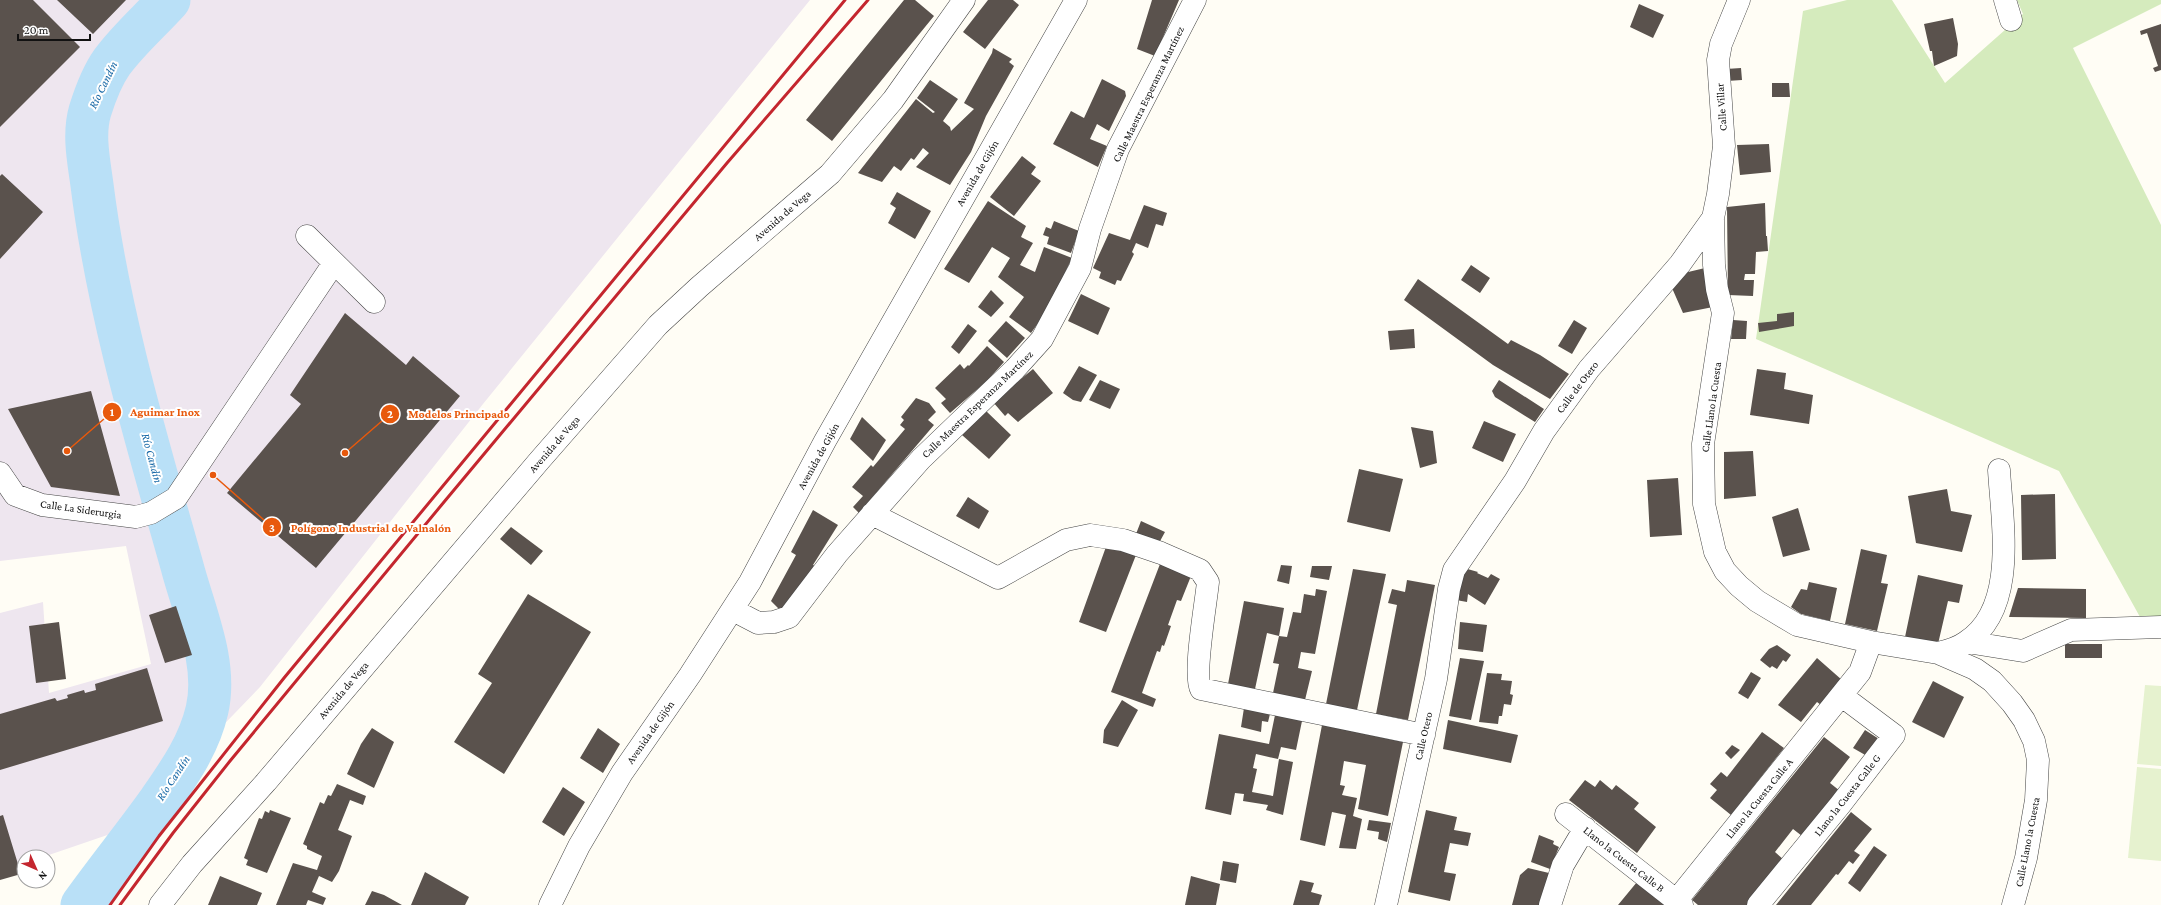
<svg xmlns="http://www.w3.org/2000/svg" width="2161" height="905" font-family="'Crimson Pro',serif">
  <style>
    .industrial { fill: #eee6ef }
    .green { fill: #d5ebbd }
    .pitch { fill: #e6f2cf }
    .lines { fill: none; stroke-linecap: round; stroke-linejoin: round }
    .river { stroke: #b9e0f7; stroke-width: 43 }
    .building { fill: #5a524d }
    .minor-casing { stroke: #444; stroke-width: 23 }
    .minor { stroke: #fff; stroke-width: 22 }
    .rail { stroke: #c4262e; stroke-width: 3 }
    .labels { text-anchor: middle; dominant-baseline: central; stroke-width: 4; stroke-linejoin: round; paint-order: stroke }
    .street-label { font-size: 11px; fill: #111; stroke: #fff }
    .water-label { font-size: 12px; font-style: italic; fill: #1768a6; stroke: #fff }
    .leader { fill: none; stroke: #e8590c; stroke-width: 1.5 }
    .callout-dot { fill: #e8590c; stroke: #fff; stroke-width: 1.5 }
    .mark-label { font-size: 12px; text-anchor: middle; font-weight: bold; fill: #fff }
    .callout-label { font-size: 12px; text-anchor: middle; font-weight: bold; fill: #e8590c; stroke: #fff; stroke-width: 4; stroke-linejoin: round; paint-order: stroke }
  </style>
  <rect width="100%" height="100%" fill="#fffdf5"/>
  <!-- industrial -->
  <path class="industrial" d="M0,0H810L483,404L260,687L122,830L43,857H24V863L0,871V613L43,602L49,693L151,664L126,546L0,561Z"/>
  <!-- green -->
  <path class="green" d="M1847,0H1892L1945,83L2023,14L2017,0H2161V4L2073,48L2161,225V618L2140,617L2059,471L1756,339L1803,11Z"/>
  <!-- pitch -->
  <path class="pitch" d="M2145,685L2161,686V766L2137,764Z
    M2137,767L2161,769V861L2128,858Z"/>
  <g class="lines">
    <!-- river -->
    <path class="river" d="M82,905C107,870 134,837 159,802C179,773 199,745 207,710C218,663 194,612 182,566C147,442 108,313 92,185C89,162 83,135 90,111C95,95 102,76 112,62C128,40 151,20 169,0"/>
  </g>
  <!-- building -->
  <path class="building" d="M0,0H33L80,47L0,127Z
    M57,0H126L93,34Z
    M904,0H915L934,16L832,141L806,120Z
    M988,0H1013L1019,5L985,49L963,32Z
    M1152,0H1179L1155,56L1137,49Z
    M1639,4L1664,15L1653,38L1630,27Z
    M1953,18L1958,44L1957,56L1934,66L1932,51H1930L1924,24Z
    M2161,24V70L2155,72L2153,68L2158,66L2147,33L2141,35L2140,31Z
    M993,48L1012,59L1009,62L1014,66L986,116L971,152L950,185L916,167L929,153L923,148L914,160L911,158L901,171L894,166L882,182L858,173L916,99L933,113L935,112L917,98L930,80L958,99L943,121L950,127L951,131L974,109L964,103L992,53Z
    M1741,68L1742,80L1727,81L1726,69Z
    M1102,79L1125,91L1126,96L1109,131L1097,124L1090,139L1107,146L1098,167L1053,144L1071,111L1084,118Z
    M1772,83H1789L1790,97H1772Z
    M1769,144L1771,172L1740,175L1737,145Z
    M1022,156L1036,167L1031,174L1041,181L1014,216L990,197Z
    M2,174L43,212L0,259V176Z
    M897,192L931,211L915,239L888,223L896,208L890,204Z
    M988,201L1026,226L1021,237L1033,243L1020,265L1035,272L1044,247L1072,258L1046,312L1031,333L1009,317L1024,297L998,277L1010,258L992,247L969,283L944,269Z
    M1765,203L1766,236H1767L1768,251L1756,252L1755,274H1745L1744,280H1754L1753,296L1728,295L1727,207Z
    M1144,205L1167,213L1163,226L1156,224L1148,248L1136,243L1132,252L1134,254L1121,281L1117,280L1115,285L1099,278L1101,272L1093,268L1109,233L1130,240Z
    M1054,221L1079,231L1071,253L1047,244L1049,237L1043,235L1046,227L1051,229Z
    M1471,265L1490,278L1480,293L1461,280Z
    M1705,268L1713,307L1683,313L1672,288L1684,273Z
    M1418,279L1508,344L1511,340L1540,355L1569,374L1550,399L1493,365L1404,300Z
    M991,290L1004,303L991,317L978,307Z
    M1081,294L1110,308L1098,335L1068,321Z
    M1794,312V326L1759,332L1758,323L1777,321V314Z
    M345,313L406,365L413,356L460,396L316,568L227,493L301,404L290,395Z
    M1574,320L1587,328L1572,354L1558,346Z
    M1733,320L1747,321L1746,339H1731Z
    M1006,321L1025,338L1007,358L988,341Z
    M968,324L977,331L959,354L951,347Z
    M1414,329L1415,348L1390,350L1388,331Z
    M987,346L1004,362L987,381L950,413L941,403L946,399L935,388L960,364L964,369L968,365L969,366Z
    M1079,366L1097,375L1081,402L1073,400L1063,393Z
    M1033,369L1053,393L1018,422L1008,413L1005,416L993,402Z
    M1757,369L1786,373L1784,389L1813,395L1809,424L1750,415Z
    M1100,380L1120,389L1110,409L1089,400Z
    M1499,380L1544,409L1535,422L1495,397L1492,391Z
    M91,391L120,496L51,487L8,409Z
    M916,398L929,403L936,412L928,420L934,425L859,513L853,507L863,496L852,487L871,465L873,467L905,429L900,425L904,420L901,417Z
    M985,410L1011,435L989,459L962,435Z
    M862,417L886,440L873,461L850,439Z
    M1484,421L1516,434L1503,462L1472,448Z
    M1411,427L1433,431L1437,463L1420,468Z
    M1753,451L1756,496L1724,499V452Z
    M1359,469L1403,479L1390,532L1347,522Z
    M1678,478L1682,535L1650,537L1647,480Z
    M1947,489L1951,511L1972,515L1962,552L1916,543L1908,496Z
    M2055,494L2056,559L2022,560L2021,495Z
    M968,497L989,511L979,529L956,516Z
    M1798,508L1810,550L1783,557L1772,517Z
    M813,510L838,525L813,565L815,566L799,595L780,610L771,601L796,555L791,552Z
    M1141,521L1165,532L1159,543L1136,534Z
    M511,527L543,551L531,565L500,539Z
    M1107,544L1136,555L1106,632L1079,622Z
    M1861,549L1887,555L1881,583L1888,584L1877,631L1845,624Z
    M1160,564L1191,576L1181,601L1177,600L1168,625L1171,626L1164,646L1162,645L1160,652L1157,651L1142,693L1156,699L1153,707L1111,692Z
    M1281,565L1292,566L1289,584L1277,581Z
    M1312,566H1332L1329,580L1310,577Z
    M1464,568L1478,572L1477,573L1488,578L1491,574L1500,579L1485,605L1468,594L1467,602L1456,600Z
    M1353,569L1386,574L1357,710L1326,704Z
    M1918,575L1963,585L1959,603L1948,601L1938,644L1905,637Z
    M1407,580L1435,585L1408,720L1376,714L1397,605L1388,603L1392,589L1405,592Z
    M1809,582L1837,588L1830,621L1801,614L1791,607L1801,589L1807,590Z
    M2018,588L2086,589V618L2009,617Z
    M1316,589L1327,591L1315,654L1301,652L1298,668L1312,671L1305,700L1273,693L1279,664L1273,663L1279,636L1287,637L1293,612L1301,613L1304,594L1315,596Z
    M528,594L591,632L504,774L454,742L492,683L478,674Z
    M1244,601L1284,608L1279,636L1267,633L1255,689L1228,684Z
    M176,606L192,655L165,663L149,615Z
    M59,622L66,679L36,683L29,626Z
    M1460,622L1487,625L1483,652L1458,649Z
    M2065,644H2102V658H2065Z
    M1777,645L1791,655L1786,662L1783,660L1777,669L1772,666L1770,668L1760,660L1769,649Z
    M1460,658L1484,661L1471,720L1449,716Z
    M1817,658L1842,680L1821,705L1817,702L1801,722L1778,705Z
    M147,668L163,721L0,770V714L55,698L57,701L68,698L67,695L84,690L85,693L96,690L95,684Z
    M1751,672L1761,678L1748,699L1738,693Z
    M1487,673L1502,674L1501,680L1512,681L1510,694L1513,695L1511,705L1504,704L1502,716H1499L1498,724L1479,722Z
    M1933,681L1964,697L1944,738L1912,722Z
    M1122,700L1138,710L1118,747L1103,743L1104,730Z
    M1244,708L1270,714L1268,722L1262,721L1261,732L1241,727Z
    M1275,715L1302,721L1296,750L1281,747L1278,759L1256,754L1253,768L1257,769L1252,792L1273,796L1279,759L1293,762L1283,815L1266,810L1268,805L1243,801L1244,794L1235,793L1231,815L1205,809L1219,734L1269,744Z
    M1448,720L1518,735L1511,763L1443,749Z
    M1322,725L1403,742L1388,816L1358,809L1366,765L1344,761L1340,785L1345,786L1342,795L1357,798L1353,816L1362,819L1356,849L1339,848L1346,815L1332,812L1325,846L1300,840Z
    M372,728L394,742L374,788L347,774L361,744Z
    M598,728L620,744L603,773L580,758Z
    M1865,730L1879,739L1867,756L1853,748Z
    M1762,732L1784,748L1731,815L1710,798L1717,790L1710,784L1721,772L1727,777Z
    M1824,737L1850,757L1830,783L1840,791L1802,836L1793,829L1775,852L1784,860L1748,905H1698L1692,900Z
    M1732,745L1740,750L1731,759L1725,753Z
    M1585,780L1595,787L1600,780L1612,790L1616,785L1639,803L1634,809L1656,827L1637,853L1569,800Z
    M337,784L366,796L363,805L350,800L338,830L352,836L339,871L332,882L319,876L312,892L326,898L323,905L308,900L306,905H276L293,863L317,870L322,856L307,849V846L303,844L320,802L324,804L328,795L331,796Z
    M563,787L585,802L564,836L542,822Z
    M270,810L291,818L267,873L246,865L248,860L244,858L259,818L262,819L265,811L269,813Z
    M1426,810L1457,817L1454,830L1471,833L1468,846L1450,843L1444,872L1456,874L1450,901L1408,892Z
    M1851,812L1872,829L1854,851L1860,855L1853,864L1849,861L1838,875L1836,874L1811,905H1776Z
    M3,815L21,874L0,880V816Z
    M1369,820L1391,823L1387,842L1378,839L1379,832L1367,830Z
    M1539,835L1554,841L1553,844L1559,847L1550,869L1531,862Z
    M1874,846L1887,855L1860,892L1848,883Z
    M1223,861L1239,864L1236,883L1220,880Z
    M1528,868L1549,873L1540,905H1512L1520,875Z
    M425,872L469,897L465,905H411Z
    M220,876L262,893L257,905H208Z
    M1191,876L1220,884L1216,905H1185Z
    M1300,880L1314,883L1311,892L1322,895L1319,905H1293Z
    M1637,882L1666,905H1618Z
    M372,891L384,895L402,905H365Z"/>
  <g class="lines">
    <!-- minor casing -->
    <g class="minor-casing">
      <path id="minor" d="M1739,0L1721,44L1718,60L1724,146L1718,194L1713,218L1714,265L1717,289L1723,313L1703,444L1704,504L1715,552L1725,571L1739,586L1757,601L1797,625L1871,642L1938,653L1975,669L1992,681L2012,703L2024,720L2034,741L2038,760L2036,800L2026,858L2013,905
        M2005,0L2011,20
        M307,236L374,302
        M0,473L15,495L42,505L136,517L151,513L176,498L334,263
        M872,514L998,578L1066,540L1090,535L1123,540L1161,553L1200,570L1208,582C1206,603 1193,675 1201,689L1424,735
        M733,610L758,623L774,622L789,617L837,554L921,459L1015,369L1042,339L1080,268L1090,229L1118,149L1195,0
        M1967,642L2023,651L2071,630L2161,627
        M1938,653C1947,651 1958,648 1966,642C2018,609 2002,522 1999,470
        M1566,814L1682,905
        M1676,901L1860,672L1871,642
        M160,905L192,864L266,782L539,461L658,325L699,287L830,174L893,100L964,0
        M550,905L579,846L622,773L690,675L750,582L825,441L1076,0
        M1386,905L1436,679L1449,589L1454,570L1515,481L1544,431L1589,369L1680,264L1713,218
        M1550,905L1563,865L1585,828
        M1758,905L1840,805L1894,735L1842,696"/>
    </g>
    <!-- minor -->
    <use href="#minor" class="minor"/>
    <!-- rail -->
    <path class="rail" d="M110,905L159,836L284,678L845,0
      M120,905L173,833L230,761L444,502L727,163L868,0"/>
  </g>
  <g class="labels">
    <!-- street labels -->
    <g class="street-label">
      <text transform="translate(1148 94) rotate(-64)">Calle Maestra Esperanza Martínez</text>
      <text transform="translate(1721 107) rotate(-94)">Calle Villar</text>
      <text transform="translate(977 173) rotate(-60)">Avenida de Gijón</text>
      <text transform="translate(782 215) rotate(-41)">Avenida de Vega</text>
      <text transform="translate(1577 387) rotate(-53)">Calle de Otero</text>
      <text transform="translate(977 404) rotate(-44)">Calle Maestra Esperanza Martínez</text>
      <text transform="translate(1711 407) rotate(-82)">Calle Llano la Cuesta</text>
      <text transform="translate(554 444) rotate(-49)">Avenida de Vega</text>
      <text transform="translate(818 456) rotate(-61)">Avenida de Gijón</text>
      <text transform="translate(81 509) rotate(8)">Calle La Siderurgia</text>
      <text transform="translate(343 690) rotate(-50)">Avenida de Vega</text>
      <text transform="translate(650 732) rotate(-55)">Avenida de Gijón</text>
      <text transform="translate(1423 736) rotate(-77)">Calle Otero</text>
      <text transform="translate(1847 795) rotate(-52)">Llano la Cuesta Calle G</text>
      <text transform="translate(1759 798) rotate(-51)">Llano la Cuesta Calle A</text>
      <text transform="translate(2027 842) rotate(-79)">Calle Llano la Cuesta</text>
      <text transform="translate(1624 859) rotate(38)">Llano la Cuesta Calle B</text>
    </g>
    <!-- water labels -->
    <g class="water-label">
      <text transform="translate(103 85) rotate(-64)">Río Candín</text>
      <text transform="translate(152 458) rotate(75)">Río Candín</text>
      <text transform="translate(173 778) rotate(-57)">Río Candín</text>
    </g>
  </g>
  <!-- callouts -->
  <path class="leader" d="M67 451L112 412M345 453L390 414M213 475L272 527"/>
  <g class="callout-dot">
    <circle cx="67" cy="451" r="4"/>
    <circle cx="345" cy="453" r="4"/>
    <circle cx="213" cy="475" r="4"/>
    <circle cx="112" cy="412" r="10"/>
    <circle cx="390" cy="414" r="10"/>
    <circle cx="272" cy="527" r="10"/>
  </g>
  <g class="mark-label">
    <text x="112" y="416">1</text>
    <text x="390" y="418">2</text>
    <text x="272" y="532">3</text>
  </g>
  <g class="callout-label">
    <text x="165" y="416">Aguimar Inox</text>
    <text x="459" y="418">Modelos Principado</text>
    <text x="371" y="532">Polígono Industrial de Valnalón</text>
  </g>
  <!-- north arrow -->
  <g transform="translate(36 869) rotate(135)"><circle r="19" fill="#ffffff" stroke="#a0a0a0"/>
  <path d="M0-3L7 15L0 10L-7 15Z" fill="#c4262e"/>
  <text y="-6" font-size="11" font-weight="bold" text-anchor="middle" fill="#111111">N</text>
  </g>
  <!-- scale -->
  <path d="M18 34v6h72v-6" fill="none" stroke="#111111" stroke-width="2"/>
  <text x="24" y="34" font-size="12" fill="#111111" stroke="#ffffff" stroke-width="3" paint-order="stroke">20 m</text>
</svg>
